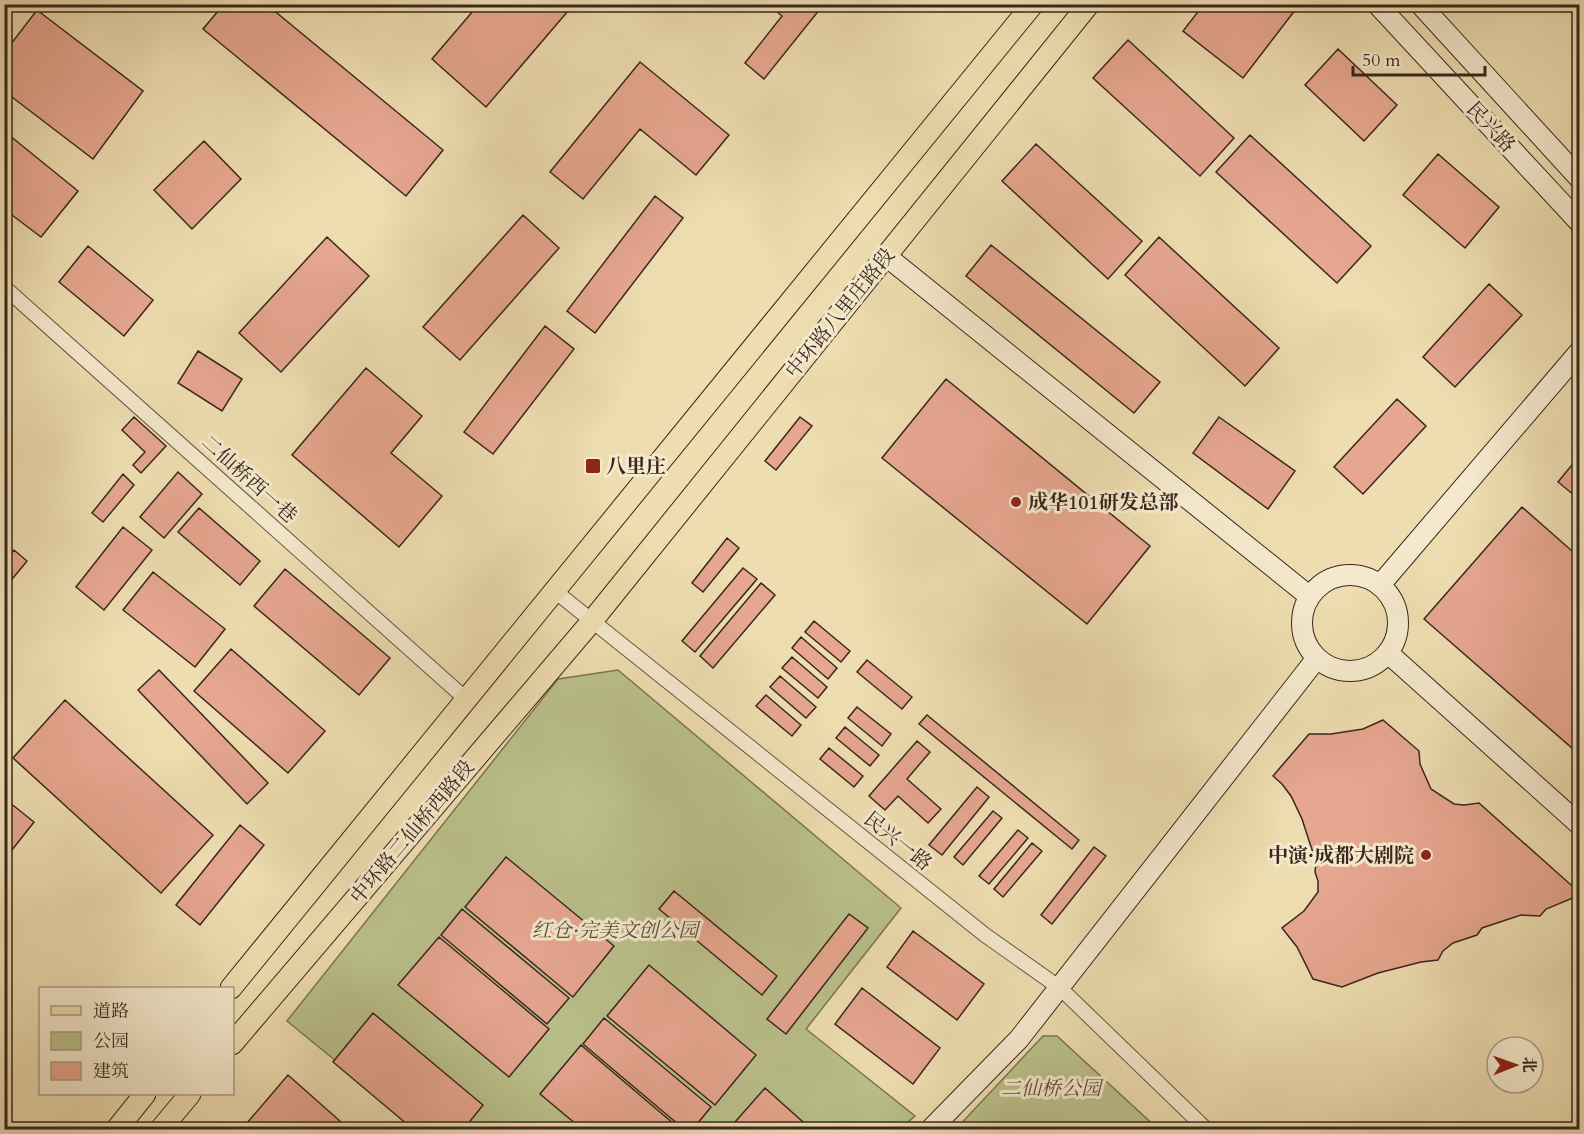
<svg xmlns="http://www.w3.org/2000/svg" width="1584" height="1134" font-family="Cardo,'Noto Serif SC',serif">
  <style>
    .green { fill: #bac08a; stroke: #7a7454; stroke-width: 1.5 }
    .building { fill: #e6a690; stroke: #39271f; stroke-width: 1.5 }
    .lines { fill: none; stroke-linecap: round; stroke-linejoin: round }
    .street-casing { stroke: #665443; stroke-width: 16 }
    .secondary-casing { stroke: #39271f; stroke-width: 22 }
    .primary-casing { stroke: #39271f; stroke-width: 23 }
    .street { stroke: #f4e9cc; stroke-width: 14 }
    .secondary { stroke: #f4e9cc; stroke-width: 20 }
    .primary { stroke: #eeddb0; stroke-width: 21 }
    .poi-dot { fill: #8f2418; stroke: #f4e9cc; stroke-width: 2 }
    .labels { text-anchor: middle; dominant-baseline: central; stroke-width: 6; stroke-linejoin: round; paint-order: stroke }
    .street-label { font-size: 20px; fill: #39271f; stroke: #f4e9cc }
    .poi-label { font-size: 20px; font-weight: bold; fill: #39271f; stroke: #f4e9cc; text-anchor: start }
    .park-label { font-size: 20px; font-style: italic; fill: #594d3a; stroke: #f4e9cc }
  </style>
  <rect width="100%" height="100%" fill="#eeddb0"/>
  <filter id="stains"><feTurbulence type="fractalNoise" baseFrequency=".00333" numOctaves="4"/><feColorMatrix values="0 0 0 0 .2 0 0 0 0 .09 0 0 0 0 .02 0 0 0 .5 -.17"/></filter>
  <radialGradient id="worn" r=".72"><stop offset=".6" stop-color="#630" stop-opacity="0"/><stop offset="1" stop-color="#630" stop-opacity=".3"/></radialGradient>
  <!-- green -->
  <path class="green" d="M618,670L901,908L806,1029L915,1116L899,1130L419,1129L287,1021L558,679Z
    M1043,1036H1057L1158,1129H956Z"/>
  <!-- building -->
  <path class="building" d="M224,4H266L443,150L406,196L203,29Z
    M479,4H574L486,107L432,59Z
    M768,4H824L764,79L745,63L782,16Z
    M1204,4H1298L1299,5L1243,78L1183,31Z
    M37,10L143,91L93,159L4,91V53Z
    M1128,40L1234,138L1200,176L1093,78Z
    M1338,49L1397,105L1364,141L1305,85Z
    M640,62L729,135L696,175L640,129L583,199L550,172Z
    M4,131L78,191L41,237L4,209Z
    M1250,135L1371,246L1337,283L1216,172Z
    M204,141L241,179L192,229L154,190Z
    M1036,144L1142,241L1108,279L1002,181Z
    M1438,154L1499,207L1465,248L1403,195Z
    M655,196L683,218L595,333L567,311Z
    M523,215L559,248L460,360L423,327Z
    M327,237L369,276L281,372L239,333Z
    M1159,237L1279,348L1245,386L1125,275Z
    M991,245L1160,382L1134,413L966,276Z
    M88,246L153,300L124,336L59,282Z
    M1489,284L1522,315L1455,387L1423,357Z
    M545,326L574,349L493,454L464,432Z
    M198,351L242,379L222,411L178,383Z
    M366,368L422,416L391,453L442,496L399,547L292,455Z
    M946,379L1150,546L1087,624L882,458Z
    M1397,399L1426,426L1363,494L1334,467Z
    M134,417L166,446L141,473L133,465L145,452L122,430Z
    M800,417L812,426L776,470L765,461Z
    M1219,417L1295,471L1268,509L1193,453Z
    M1580,455V500L1558,482Z
    M178,472L202,494L164,538L140,517Z
    M123,474L134,485L103,522L92,513Z
    M1522,507L1580,558V755L1424,619Z
    M199,508L260,561L240,585L178,532Z
    M123,527L152,550L104,610L76,587Z
    M727,538L739,548L703,592L692,583Z
    M14,550L27,561L4,589V562Z
    M743,568L757,579L695,652L682,641Z
    M285,569L390,658L359,695L254,606Z
    M153,572L225,629L195,667L123,610Z
    M761,583L775,595L713,668L700,656Z
    M814,621L850,651L841,662L805,632Z
    M801,637L837,668L828,679L792,648Z
    M231,649L325,731L288,773L194,691Z
    M792,657L827,687L818,698L782,668Z
    M867,660L912,697L902,709L857,672Z
    M159,670L268,783L247,804L138,690Z
    M780,676L816,707L806,718L770,687Z
    M766,695L801,725L792,736L756,706Z
    M65,700L213,835L161,893L13,758Z
    M857,707L891,734L882,746L848,718Z
    M927,715L1079,840L1072,849L919,724Z
    M1383,720L1419,751L1420,764L1431,789L1454,804L1464,805L1479,803L1580,893V895L1546,909L1540,916L1521,915L1482,928L1477,935L1453,943L1443,951L1438,960L1421,962L1378,973L1342,987L1313,979L1297,947L1282,928L1304,911L1318,892V881L1315,872L1316,862L1302,819L1291,796L1282,784L1273,776L1309,734H1331L1363,729Z
    M845,727L879,755L870,766L836,738Z
    M917,741L930,752L907,779L941,809L928,823L898,796L885,810L869,796Z
    M829,748L863,776L854,787L820,759Z
    M977,787L989,797L942,855L929,845Z
    M4,798L34,822L4,860Z
    M993,811L1002,818L963,865L954,857Z
    M240,825L264,845L200,925L176,905Z
    M1018,830L1028,838L989,884L979,876Z
    M1032,843L1042,851L1003,897L994,889Z
    M1094,847L1106,856L1052,924L1041,915Z
    M506,857L614,946L573,997L465,907Z
    M674,891L777,976L762,995L659,909Z
    M462,909L569,998L547,1024L441,935Z
    M849,914L868,928L786,1034L767,1019Z
    M913,931L984,984L957,1020L887,967Z
    M439,937L549,1029L509,1077L398,985Z
    M649,965L756,1055L715,1105L607,1016Z
    M862,988L940,1048L913,1084L835,1024Z
    M373,1013L483,1105L463,1130H414L333,1062Z
    M604,1018L711,1107L692,1130H685L583,1044Z
    M581,1045L681,1130H583L540,1094Z
    M288,1075L350,1130H241Z
    M765,1088L812,1130H728Z
    M515,1122L524,1130H508Z"/>
  <g class="lines">
    <!-- street casing -->
    <g class="street-casing">
      <path id="street" d="M4,287L467,700
        M556,592L985,935L1060,988L1207,1130"/>
    </g>
    <!-- secondary casing -->
    <g class="secondary-casing">
      <path id="secondary" d="M1377,4L1580,223
        M1420,4L1580,179
        M886,256L1309,596
        M1302 623a48 48 0 1 1 96 0a48 48 0 1 1-96 0Z
        M1380,585L1580,351
        M1388,653L1580,825
        M930,1130L1019,1039L1317,658"/>
    </g>
    <!-- primary casing -->
    <g class="primary-casing">
      <path id="primary" d="M231,988L1033,4
        M232,1044L592,621L1089,4
        M116,1130L145,1094
        M160,1130L190,1094"/>
    </g>
    <!-- street -->
    <use href="#street" class="street"/>
    <!-- secondary -->
    <use href="#secondary" class="secondary"/>
    <!-- primary -->
    <use href="#primary" class="primary"/>
  </g>
  <!-- markers -->
  <g class="poi-dot">
    <rect x="585" y="458" width="16" height="16" rx="3"/>
    <circle cx="1016" cy="502" r="6"/>
    <circle cx="1426" cy="855" r="6"/>
  </g>
  <g class="labels">
    <!-- street labels -->
    <g class="street-label">
      <text transform="translate(1491 127) rotate(47)">民兴路</text>
      <text transform="translate(840 313) rotate(-51)">中环路八里庄路段</text>
      <text transform="translate(249 479) rotate(42)">二仙桥西一巷</text>
      <text transform="translate(412 832) rotate(-50)">中环路二仙桥西路段</text>
      <text transform="translate(898 841) rotate(39)">民兴一路</text>
    </g>
    <!-- poi labels -->
    <g class="poi-label">
      <text x="606" y="466">八里庄</text>
      <text x="1028" y="502">成华101研发总部</text>
      <text x="1414" y="855" text-anchor="end">中演·成都大剧院</text>
    </g>
    <!-- park labels -->
    <g class="park-label">
      <text x="615" y="930">红仓·完美文创公园</text>
      <text x="1051" y="1088">二仙桥公园</text>
    </g>
  </g>
  <!-- margin -->
  <rect width="1584" height="1134" fill="none" stroke="#eeddb0" stroke-width="24"/>
  <rect x="6" y="6" width="1572" height="1122" fill="none" stroke="#39271f" stroke-width="3"/>
  <rect x="12" y="12" width="1560" height="1110" fill="none" stroke="#39271f" stroke-width="1.5"/>
  <!-- legend -->
  <rect x="39" y="987" width="195" height="108" fill="#f4e9cc" stroke="#a99b87" stroke-width="1.5"/>
  <rect x="51" y="1006" width="30" height="9" fill="#eeddb0" stroke="#a99b87" stroke-width="1.5"/>
  <text x="93" y="1017" font-size="18" fill="#39271f">道路</text>
  <rect x="51" y="1032" width="30" height="18" fill="#bac08a" stroke="#a99b87" stroke-width="1.5"/>
  <text x="93" y="1047" font-size="18" fill="#39271f">公园</text>
  <rect x="51" y="1062" width="30" height="18" fill="#e6a690" stroke="#a99b87" stroke-width="1.5"/>
  <text x="93" y="1077" font-size="18" fill="#39271f">建筑</text>
  <!-- north arrow -->
  <g transform="translate(1515 1065) rotate(89)"><circle r="28" fill="#f4e9cc" stroke="#a99b87" stroke-width="1.5"/>
  <path d="M0-4.5L10 22L0 15L-10 22Z" fill="#8f2418"/>
  <text y="-9" font-size="16" font-weight="bold" text-anchor="middle" fill="#39271f">北</text>
  </g>
  <!-- scale -->
  <path d="M1353 66v9h132v-9" fill="none" stroke="#39271f" stroke-width="3"/>
  <text x="1362" y="66" font-size="18" fill="#39271f" stroke="#f4e9cc" stroke-width="4.5" paint-order="stroke">50 m</text>
  <rect width="100%" height="100%" filter="url(#stains)"/>
  <rect width="100%" height="100%" fill="url(#worn)"/>
</svg>
